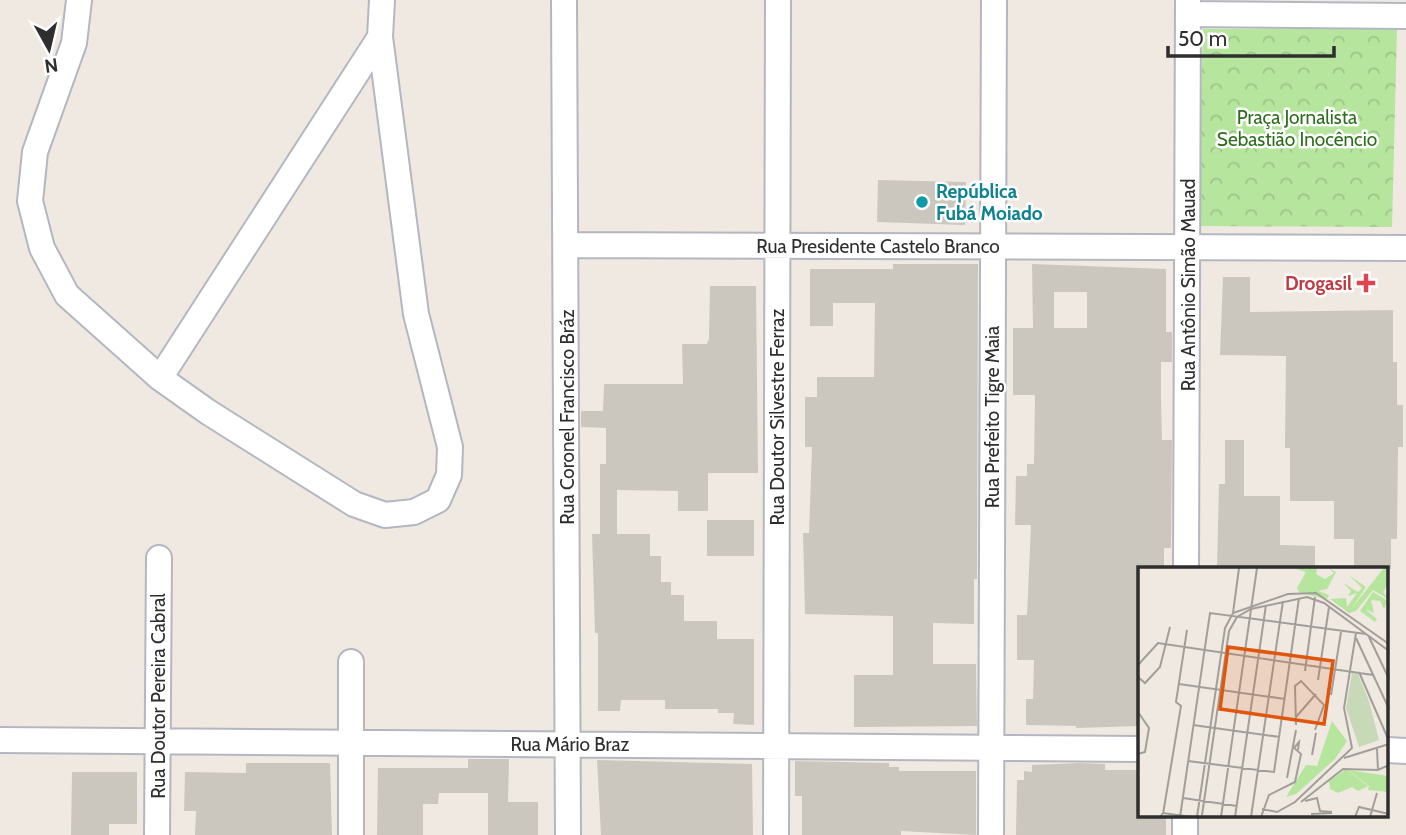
<svg xmlns="http://www.w3.org/2000/svg" width="1406" height="835" font-family="Cabin,sans-serif">
  <style>
    .park { fill: url(#park-crowns) }
    .building { fill: #cbc7bf; fill-rule: evenodd }
    .lines { fill: none; stroke-linecap: round; stroke-linejoin: round }
    .street-casing { stroke: #b4b7c1; stroke-width: 28 }
    .street { stroke: #fff; stroke-width: 24 }
    .culture-dot { fill: #0f9aa8; stroke: #fff; stroke-width: 2.5 }
    .health-dot { fill: #e0444e; stroke: #fff; stroke-width: 2.5 }
    .labels { text-anchor: middle; dominant-baseline: central; stroke-width: 5; stroke-linejoin: round; paint-order: stroke }
    .park-label { font-size: 19px; fill: #2c6e1b; stroke: #fff }
    .culture-label { font-size: 19px; font-weight: bold; fill: #0d838f; stroke: #fff; text-anchor: start }
    .street-label { font-size: 19px; fill: #2e2e2e; stroke: #fff }
    .health-label { font-size: 19px; font-weight: bold; fill: #be3a42; stroke: #fff; text-anchor: end }
    .inset-road { fill: none; stroke: #a29e99; stroke-width: 2 }
    .view { fill: #df570e; fill-opacity: 0.15; stroke: #df570e; stroke-width: 3.5 }
    .inset-edge { fill: none; stroke: #2e2e2e; stroke-width: 3.5 }
  </style>
  <defs>
    <pattern id="park-crowns" width="20" height="18" patternUnits="userSpaceOnUse" patternTransform="scale(1.75)"><rect width="20" height="18" fill="#b6e59e"/><path d="M2 6a3 3 0 1 1 6 0M12 15a3 3 0 1 1 6 0" fill="none" stroke="#9dc588"/></pattern>
  </defs>
  <rect width="100%" height="100%" fill="#efe9e1"/>
  <!-- park -->
  <path class="park" d="M1203,29H1397L1392,227L1198,226Z"/>
  <!-- building -->
  <path class="building" d="M878,180L966,182L965,225L877,222Z
    M893,264H978L977,579H974V624L933,623V664H976L977,726L854,727V675H893V616L805,614L803,533H809L812,447H805V397H817V377H874L875,303H833V326H810V269H893Z
    M1032,264L1166,269V332H1172V362H1161V400L1162,440H1172L1171,548H1164V569H1140V726L1076,728V726L1026,725V699H1033L1034,660H1017V615H1027L1031,525H1015L1016,476H1027V464H1034L1035,395H1013V328H1033ZM1054,292H1087V328H1054Z
    M1223,277H1250V312L1393,310V362H1397V405H1403V447H1398L1397,539H1391V569H1354V539H1334V501H1290V448H1285L1286,356L1220,355Z
    M710,286H756L758,473H708V511H678V491L617,490V534H650V556H661V582H671V595H684V621H717V639H754V725L733,724L734,713H718V709H665V700H621L620,711H598V633H595L592,534H600V464H606V428L581,427V411H603L604,384H683L682,344H707L709,339Z
    M1225,440H1244V496H1280V545L1315,546V569H1217L1219,484H1225Z
    M707,520H754V556H707Z
    M468,759H509L508,802H538V835H488V793H439L438,804H423V835H377L378,768H468Z
    M597,760L752,764L753,835H601Z
    M795,761L889,763V767H899V771H976V835L901,831V835H802V796H795Z
    M246,763H330L332,835H195L196,811H184L185,772L246,773Z
    M1080,763L1105,764V770H1140V816H1166V835H1016L1017,780H1024V771L1032,772V765Z
    M72,772H137V824H109V835H71Z"/>
  <g class="lines">
    <!-- street casing -->
    <g class="street-casing">
      <path id="street" d="M79,0L74,43L35,152L30,201L42,248L67,295L160,378L208,412L354,504L385,515L414,512L438,500L449,475L450,447L416,314L380,37L382,0
        M564,0L568,835
        M1188,14L1406,16
        M567,245L1406,248
        M160,378L380,37
        M1186,569L1188,0
        M0,740L1140,749
        M1387,750L1406,751
        M157,835L159,558
        M351,835V662
        M776,835L778,0
        M991,835L994,0
        M1185,835V816"/>
    </g>
    <!-- street -->
    <use href="#street" class="street"/>
  </g>
  <!-- markers -->
  <circle class="culture-dot" cx="922" cy="202" r="7"/>
  <path class="health-dot" d="M1362.5 272.5h7v7h7v7h-7v7h-7v-7h-7v-7h7z"/>
  <g class="labels">
    <!-- park labels -->
    <g class="park-label">
      <text x="1297" y="117">Praça Jornalista<tspan x="1297" dy="22">Sebastião Inocêncio</tspan></text>
    </g>
    <!-- culture labels -->
    <g class="culture-label">
      <text x="936" y="191">República<tspan x="936" dy="22">Fubá Moiado</tspan></text>
    </g>
    <!-- street labels -->
    <g class="street-label">
      <text x="878" y="246">Rua Presidente Castelo Branco</text>
      <text transform="translate(1188 285) rotate(-90)">Rua Antônio Simão Mauad</text>
      <text transform="translate(567 417) rotate(-90)">Rua Coronel Francisco Bráz</text>
      <text transform="translate(777 417) rotate(-90)">Rua Doutor Silvestre Ferraz</text>
      <text transform="translate(992 417) rotate(-90)">Rua Prefeito Tigre Maia</text>
      <text transform="translate(158 696) rotate(-90)">Rua Doutor Pereira Cabral</text>
      <text x="570" y="744">Rua Mário Braz</text>
    </g>
    <!-- health labels -->
    <g class="health-label">
      <text x="1352" y="283">Drogasil</text>
    </g>
  </g>
  <!-- overview -->
  <g transform="translate(1138 567)">
    <rect width="250" height="250" fill="#efe9e1"/>
    <path d="M210,203L250,209V225L230,223L231,219Z" fill="#b6e59e"/>
    <path d="M214,106L220,107L231,134L241,173L221,180L208,141Z" fill="#c8d9b8"/>
    <path d="M155,1H179L178,7L187,12L196,6L191,1L198,5L189,22L180,24L191,28L189,32L162,26L159,21L168,5ZM246,1H250V18L245,25L250,32L235,23L218,44L211,46L192,32L208,31L209,40L219,26L210,29L213,24L205,16L220,25L224,21L211,8L228,20L213,42ZM235,25L250,34L246,42L242,34L233,33L236,46L227,42L239,52L237,55L222,44ZM194,154L209,174L197,192L158,227L148,230L168,198L179,199ZM208,202L230,219L220,224L214,220L200,226L192,222L191,214Z" fill="#b6e59e"/>
    <path class="inset-road" d="M95,46L101,1M231,70L251,112M218,71L251,142M0,98L20,76L235,108M167,104L177,30M221,105L251,174M0,110L7,116L22,100L32,60M180,113L191,40M41,117L147,132M193,128L203,65M0,145L11,161L7,185L0,187M158,150L178,127M55,158L142,170M158,158L157,119L163,114L186,138L177,163M239,182L240,203M174,188L178,166M206,191L251,177M50,194L136,205L161,31M149,211L158,163M45,231L99,239M167,234L179,231L182,244L194,245M163,235L205,202L240,203L251,198M124,242L139,245L157,235L214,181L206,141L218,66M25,247L43,139L38,135L49,63M173,247L194,246M64,248L91,64L99,50L113,42L169,30L186,36L251,84M22,250L25,246L54,250M42,250L72,46L228,67M59,250L87,61L95,46L150,27L178,26L251,77M83,250L119,1M97,250L128,38M113,250L145,34M123,250L131,228L157,215L163,187L156,181L161,175L160,183M217,250L221,240L251,247M232,250L239,226"/>
    <path class="view" d="M90,80L195,94L186,157L82,142Z"/>
    <rect width="250" height="250" class="inset-edge"/>
  </g>
  <!-- north arrow -->
  <g transform="translate(49 49) rotate(172)" stroke="#ffffff" stroke-width="5" paint-order="stroke">
  <path d="M0-5L12 26L0 18L-12 26Z" fill="#2e2e2e"/>
  <text y="-10" font-size="19" font-weight="bold" text-anchor="middle" fill="#2e2e2e">N</text>
  </g>
  <!-- scale -->
  <path d="M1168 46v10h166v-10" fill="none" stroke="#2e2e2e" stroke-width="3.5"/>
  <text x="1178" y="46" font-size="21" fill="#2e2e2e" stroke="#ffffff" stroke-width="5" paint-order="stroke">50 m</text>
</svg>
